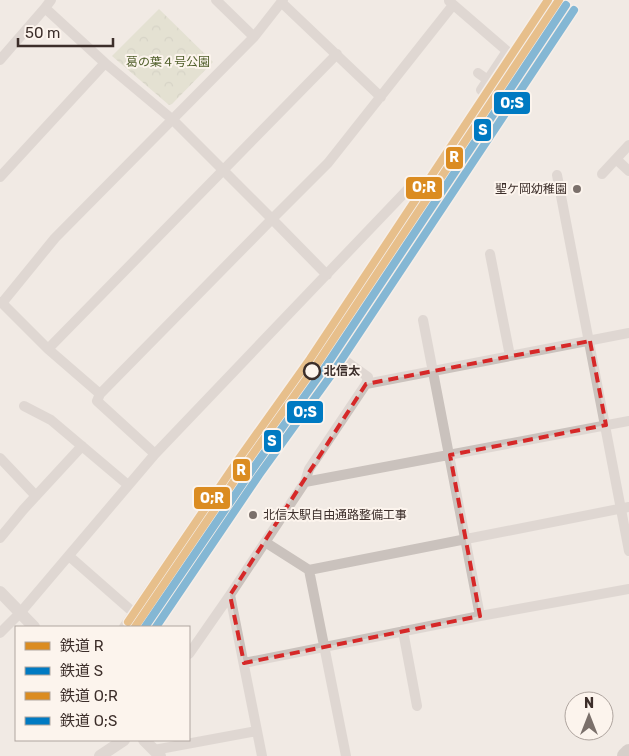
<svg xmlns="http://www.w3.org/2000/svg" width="629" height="756" font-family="Rubik,'Noto Sans JP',sans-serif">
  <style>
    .park { fill: url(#park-crowns) }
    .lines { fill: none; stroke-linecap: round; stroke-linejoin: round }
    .minor { stroke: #cac2bd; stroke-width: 10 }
    .tertiary { stroke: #cac2bd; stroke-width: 12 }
    .primary { stroke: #b9b0ac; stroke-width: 16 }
    .rail-1-casing { stroke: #fcf4ed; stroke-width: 11 }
    .rail-2-casing { stroke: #fcf4ed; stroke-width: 11 }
    .rail-3-casing { stroke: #fcf4ed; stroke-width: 11 }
    .rail-4-casing { stroke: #fcf4ed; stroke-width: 11 }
    .rail-1 { stroke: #db8c21; stroke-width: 8 }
    .rail-2 { stroke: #007ac2; stroke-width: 8 }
    .rail-3 { stroke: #db8c21; stroke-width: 8 }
    .rail-4 { stroke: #007ac2; stroke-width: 8 }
    .marked { fill: none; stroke: #d62828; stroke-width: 4; stroke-dasharray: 10 6; stroke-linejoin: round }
    .poi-dot { fill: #7b706b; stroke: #fcf4ed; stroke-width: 2 }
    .stop-dot { fill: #fcf4ed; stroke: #3c2e2a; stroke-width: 2.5 }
    .labels { text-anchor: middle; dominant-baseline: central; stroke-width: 4; stroke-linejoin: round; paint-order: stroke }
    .park-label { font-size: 12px; fill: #4f5e2a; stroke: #fcf4ed }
    .poi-label { font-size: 12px; fill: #3c2e2a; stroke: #fcf4ed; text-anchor: end }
    .stop-label { font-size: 12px; font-weight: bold; fill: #3c2e2a; stroke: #fcf4ed; text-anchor: start }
    .line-badge { stroke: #fcf4ed; stroke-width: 2 }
    .badge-label { font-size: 14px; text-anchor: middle; font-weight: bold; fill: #fff }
  </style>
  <defs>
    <pattern id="park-crowns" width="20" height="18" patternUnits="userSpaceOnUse" patternTransform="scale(1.25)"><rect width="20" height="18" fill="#d4d7bd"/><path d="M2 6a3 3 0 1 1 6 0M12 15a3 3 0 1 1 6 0" fill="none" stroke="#b7b9a3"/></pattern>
  </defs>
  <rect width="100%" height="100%" fill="#f1eae4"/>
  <!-- park -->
  <path class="park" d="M159,9L213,62L172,104L169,105L112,56Z"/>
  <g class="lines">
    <!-- minor -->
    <path class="minor" d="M216,0L254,37
      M449,1L507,51L481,90
      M281,2L381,97
      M45,8L51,0
      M0,60L45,8L105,63L0,177
      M105,63L173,120L272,219L100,394L48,349L337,54
      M478,73L488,80
      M616,159L629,171
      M602,174L629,145
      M557,175L629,551
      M490,254L510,356
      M327,275L272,219L328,163L453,5
      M0,302L2,303L55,238L254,37L283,0
      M2,303L48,349
      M423,320L480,616L629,589
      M343,359L368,377L366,384
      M100,394L97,401L155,454
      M24,406L51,420L128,485
      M0,458L36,496
      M305,482L629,421
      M0,538L23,510L82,446
      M265,542L309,570L629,507
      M69,556L134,613
      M309,570L346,756
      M230,595L262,756
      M124,627L210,501
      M403,631L417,706
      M0,633L20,613L155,454L411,186
      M189,654L230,595L305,482L309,469L366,384L629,333
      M244,663L480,616
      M154,750L257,731"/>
    <!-- tertiary -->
    <path class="tertiary" d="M0,592L34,627
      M144,740L160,756
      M100,756L124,740"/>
    <!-- primary -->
    <path class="primary" d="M625,756L629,752"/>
    <!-- rail-1 casing -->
    <g class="rail-1-casing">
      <path id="rail-1" d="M135,627L245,465L317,364L559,0"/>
    </g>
    <!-- rail-2 casing -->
    <g class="rail-2-casing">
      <path id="rail-2" d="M145,627L252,470L324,369L566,5"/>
    </g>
    <!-- rail-3 casing -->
    <g class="rail-3-casing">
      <path id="rail-3" d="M128,622L238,460L310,359L548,0"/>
    </g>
    <!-- rail-4 casing -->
    <g class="rail-4-casing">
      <path id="rail-4" d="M156,627L259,475L332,374L574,10"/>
    </g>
    <!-- rail-1 -->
    <use href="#rail-1" class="rail-1"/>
    <!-- rail-2 -->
    <use href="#rail-2" class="rail-2"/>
    <!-- rail-3 -->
    <use href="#rail-3" class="rail-3"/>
    <!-- rail-4 -->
    <use href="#rail-4" class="rail-4"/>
  </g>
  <!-- marked area -->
  <path d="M0 0H629V756H0ZM590,341L606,425L450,455L480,616L244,663L230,595L366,384Z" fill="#f1eae4" fill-opacity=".55" fill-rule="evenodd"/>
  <path class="marked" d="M590,341L606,425L450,455L480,616L244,663L230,595L366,384Z"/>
  <!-- markers -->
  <g class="poi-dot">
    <circle cx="577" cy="189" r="5"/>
    <circle cx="253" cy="515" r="5"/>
  </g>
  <circle class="stop-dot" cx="312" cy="371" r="8"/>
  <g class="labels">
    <!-- park labels -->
    <g class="park-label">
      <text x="168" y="62">葛の葉４号公園</text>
    </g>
    <!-- poi labels -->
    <g class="poi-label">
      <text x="567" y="189">聖ケ岡幼稚園</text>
      <text x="263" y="515" text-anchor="start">北信太駅自由通路整備工事</text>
    </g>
    <!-- stop labels -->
    <g class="stop-label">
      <text x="324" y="371">北信太</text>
    </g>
  </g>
  <g class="line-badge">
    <rect x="493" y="91" width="38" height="24" rx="5" fill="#007ac2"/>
    <rect x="473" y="118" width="19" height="24" rx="5" fill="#007ac2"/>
    <rect x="445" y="146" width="19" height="24" rx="5" fill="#db8c21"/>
    <rect x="405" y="176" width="38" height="24" rx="5" fill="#db8c21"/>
    <rect x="286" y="400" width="38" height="24" rx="5" fill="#007ac2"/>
    <rect x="263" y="429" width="19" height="24" rx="5" fill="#007ac2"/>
    <rect x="232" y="458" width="19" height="24" rx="5" fill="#db8c21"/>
    <rect x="193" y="486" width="38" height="24" rx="5" fill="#db8c21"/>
  </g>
  <g class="badge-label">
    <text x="512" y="108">O;S</text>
    <text x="483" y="135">S</text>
    <text x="454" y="162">R</text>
    <text x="424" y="192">O;R</text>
    <text x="305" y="417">O;S</text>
    <text x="272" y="446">S</text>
    <text x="241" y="475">R</text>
    <text x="212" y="503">O;R</text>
  </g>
  <!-- legend -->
  <rect x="15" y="626" width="175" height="115" fill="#fcf4ed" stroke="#afa59f"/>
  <rect x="25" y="642" width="25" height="8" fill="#db8c21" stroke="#afa59f"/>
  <text x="60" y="651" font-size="15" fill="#3c2e2a">鉄道 R</text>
  <rect x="25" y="667" width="25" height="8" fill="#007ac2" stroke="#afa59f"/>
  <text x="60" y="676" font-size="15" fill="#3c2e2a">鉄道 S</text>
  <rect x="25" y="692" width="25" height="8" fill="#db8c21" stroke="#afa59f"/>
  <text x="60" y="701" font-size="15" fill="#3c2e2a">鉄道 O;R</text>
  <rect x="25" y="717" width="25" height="8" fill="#007ac2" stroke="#afa59f"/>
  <text x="60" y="726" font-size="15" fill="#3c2e2a">鉄道 O;S</text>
  <!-- north arrow -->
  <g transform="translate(589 716)"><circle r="24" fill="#fcf4ed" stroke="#afa59f"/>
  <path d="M0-4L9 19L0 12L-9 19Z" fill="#7b706b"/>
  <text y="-8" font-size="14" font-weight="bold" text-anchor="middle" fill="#3c2e2a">N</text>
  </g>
  <!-- scale -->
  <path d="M18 38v8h95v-8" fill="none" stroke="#3c2e2a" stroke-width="2.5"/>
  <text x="25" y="38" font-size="15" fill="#3c2e2a" stroke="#fcf4ed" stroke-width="4" paint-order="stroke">50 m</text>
</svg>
